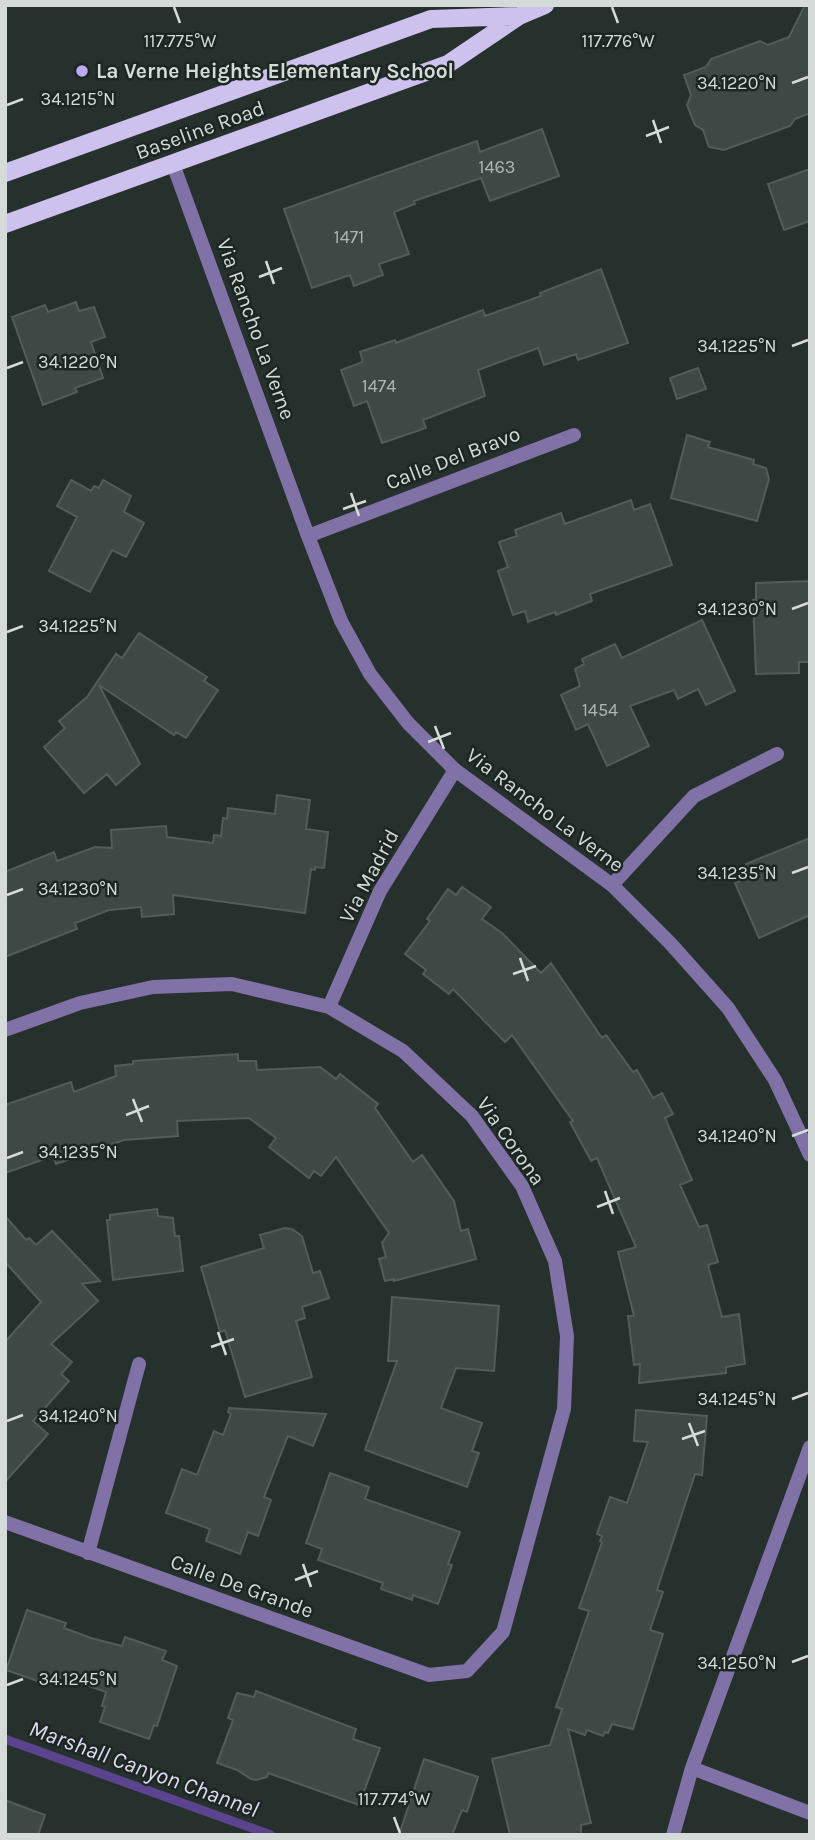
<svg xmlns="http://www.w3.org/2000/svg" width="815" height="1840" font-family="Karla,sans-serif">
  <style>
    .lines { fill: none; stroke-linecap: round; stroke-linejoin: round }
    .stream { stroke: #5b438e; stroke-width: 9 }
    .building { fill: #3e4845; stroke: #525d59; stroke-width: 2 }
    .street { stroke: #8071a6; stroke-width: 14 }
    .primary { stroke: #cdc2ee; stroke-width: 18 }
    .ticks { fill: none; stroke: #d5dbd9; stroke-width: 2.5 }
    .poi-dot { fill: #bea9f5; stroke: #1c2623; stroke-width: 2.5 }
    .labels { text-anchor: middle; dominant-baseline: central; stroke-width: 5; stroke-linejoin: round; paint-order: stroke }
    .number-label { font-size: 18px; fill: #afb6b4 }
    .poi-label { font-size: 21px; font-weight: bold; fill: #d5dbd9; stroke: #1c2623; text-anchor: start }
    .street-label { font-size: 21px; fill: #d5dbd9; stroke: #1c2623 }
    .water-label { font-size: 23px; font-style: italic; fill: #e1dcf2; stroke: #1c2623 }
    .ticks-label { font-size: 18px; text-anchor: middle; fill: #d5dbd9; stroke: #1c2623; stroke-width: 5; stroke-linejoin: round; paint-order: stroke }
  </style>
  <rect width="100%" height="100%" fill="#26302d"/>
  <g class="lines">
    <!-- stream -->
    <path class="stream" d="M5,1739L271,1835"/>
  </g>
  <!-- building -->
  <path class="building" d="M805,5H810V113L795,119L790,126L724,150L709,147L703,130L695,125L687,105L691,95L684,75L706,67L711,59L760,41L768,45L789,37Z
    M542,129L559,176L490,201L481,178L414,201L415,204L394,212L409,254L379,264L383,275L354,286L350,275L312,288L284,209L477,141L480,152Z
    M810,169V221L784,230L768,184Z
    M601,269L628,343L578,360L576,354L544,365L538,348L478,370L485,396L423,420L426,428L382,443L367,401L354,406L341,370L363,362L360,352L395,340L396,343L483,310L485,316L541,296L540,293Z
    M76,302L79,311L94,307L105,337L91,342L103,378L75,388L77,392L43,405L12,317L45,305L48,312Z
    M698,368L706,389L677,399L670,378Z
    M687,435L710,442L708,447L754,460L753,464L766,468L769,479L757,521L671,498Z
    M71,480L91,491L94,486L99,488L103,480L131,496L124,512L144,523L126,557L112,550L90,592L49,571L77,517L57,506Z
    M631,500L634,510L650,504L672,565L590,594L592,601L556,615L555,612L528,622L525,611L513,615L498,571L508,567L499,542L517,536L515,530L561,513L565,524Z
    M810,581V662H799V673L756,674L753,600H756V583Z
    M702,620L735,691L706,705L698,689L678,699L674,690L630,706L649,746L607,766L588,724L576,730L561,695L580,686L575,669L584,664L582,659L615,644L622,658Z
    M139,633L207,677L204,681L218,690L186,738L176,732L174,735L99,685L140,764L116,785L107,774L84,793L44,747L65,728L59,721L87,697L116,654L122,658Z
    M277,795L310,800L306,829L328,832L324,868L315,867V870L311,869L305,913L173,895L174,914L142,917L141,907L109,910L75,923L77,929L5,957V872L54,852L57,861L95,847L112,848L111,830L166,826L167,837L213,843L214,835L221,836L223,818L227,819L228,808L275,814Z
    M810,838V915L759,938L735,883L751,876L746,864Z
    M462,887L491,907L482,919L502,933L541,973L551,963L602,1038L606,1035L633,1072L637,1070L653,1098L662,1093L673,1114L665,1118L692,1180L680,1185L699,1227L707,1225L718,1262L708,1265L722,1317L739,1314L745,1364L726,1367V1373L639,1383L640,1364L634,1365L628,1316H634L618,1252L636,1247L597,1158L591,1161L570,1122L573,1121L512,1035L505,1042L453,989L449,994L423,974L426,970L405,954L430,921L427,919L448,889L456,895Z
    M238,1054V1061H256L257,1070L320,1067L336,1079L340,1074L378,1104L375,1108L413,1162L422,1155L454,1201L461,1231L468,1229L476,1259L394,1281V1279L385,1281L379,1259L386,1257L382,1243L389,1233L336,1157L321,1176L314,1171L309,1178L269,1147L276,1138L249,1118L177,1121L178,1136L124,1140L56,1164L53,1156L5,1173V1105L71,1082L74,1092L116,1076L115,1066L133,1064V1061Z
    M157,1209L158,1216L173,1218L175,1236H179L183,1271L113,1280L107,1220H110V1215Z
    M5,1216L26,1240L29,1238L36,1245L52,1231L100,1281L82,1284L98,1301L51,1344L72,1362L61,1374L69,1381L33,1421L48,1434L5,1482V1342L41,1302L5,1262Z
    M285,1228L292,1229L302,1236L313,1273L320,1271L329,1298L302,1307L305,1318L296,1321L312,1377L245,1397L225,1330L220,1332L201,1267L264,1248L260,1235Z
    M392,1297L499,1306L494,1371L456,1368L441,1408L482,1423L472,1451L479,1453L467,1487L365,1450L397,1361H388Z
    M229,1408L326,1414L313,1446L288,1436L264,1497L271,1500L258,1536L248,1532L240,1554L206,1541L210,1529L166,1513L182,1469L197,1475L214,1431L223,1435L231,1414L228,1412Z
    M636,1410L707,1416L702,1475L695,1474L657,1590L663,1592L650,1630L663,1634L633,1729L612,1724L608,1733L605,1732L603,1736L587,1730L585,1735L568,1729L591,1823L581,1825V1835H510L492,1759L550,1745L562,1709L556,1707L589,1611L579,1608L602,1542L600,1541L602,1536L597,1534L610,1497L627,1503L648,1442L634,1441Z
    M330,1473L369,1487L365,1499L460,1532L448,1564L452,1565L438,1604L413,1595L412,1600L381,1589L383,1583L318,1560L322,1549L306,1543Z
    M27,1610L66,1623L64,1628L91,1638L122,1646L125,1637L166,1651L162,1660L177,1666L157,1726L154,1725L149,1739L100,1722L105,1707L102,1706L106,1692L61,1676L60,1678L55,1676L54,1680L45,1677L43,1683L6,1670Z
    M256,1691L356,1729L353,1739L380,1748L359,1805L268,1773L267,1777L256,1780L251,1779L237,1770L217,1763L233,1720L228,1718L237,1693L254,1697Z
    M424,1759L478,1777L467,1812L462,1810L452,1835H399Z
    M5,1800L45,1815L38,1835H5Z"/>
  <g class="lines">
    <!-- street -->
    <path class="street" d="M173,164L308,536L341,621L370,674L408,723L455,770L612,885L671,944L728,1008L775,1080L810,1155
      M308,536L574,435
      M612,885L694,796L777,754
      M329,1007L380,891L455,770
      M5,1030L80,1003L153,987L232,984L329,1007L403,1051L472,1116L522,1186L555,1261L567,1336L564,1409L503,1632L467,1671L429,1675L5,1522
      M88,1553L139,1364
      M692,1768L810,1813
      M673,1835L692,1768L810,1447"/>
    <!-- primary -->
    <path class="primary" d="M5,173L431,19L519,16
      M5,224L448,64L519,16L545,5"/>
  </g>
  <!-- ticks -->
  <path class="ticks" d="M174,7L180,23M612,7L618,23M792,83L808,77M7,105L23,99M653,120L661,143M646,136L669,127M266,261L274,284M259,277L282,268M792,346L808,340M7,368L23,362M351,493L359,516M343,509L366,501M792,609L808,603M7,632L23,626M435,726L444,749M428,742L451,733M792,873L808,867M7,895L23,889M520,958L528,981M513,974L536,966M133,1099L142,1122M126,1115L149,1106M792,1136L808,1130M7,1158L23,1152M605,1191L613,1214M597,1207L620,1198M218,1332L226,1355M211,1347L234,1339M792,1399L808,1393M7,1421L23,1415M689,1423L698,1446M682,1439L705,1431M303,1564L311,1587M295,1580L318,1571M792,1662L808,1656M7,1685L23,1679M394,1817L400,1833"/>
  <!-- markers -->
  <circle class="poi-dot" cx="82" cy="71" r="7"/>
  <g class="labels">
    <!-- number labels -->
    <g class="number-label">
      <text x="497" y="167">1463</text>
      <text x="349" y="237">1471</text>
      <text x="379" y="386">1474</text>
      <text x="600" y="710">1454</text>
    </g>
    <!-- poi labels -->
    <g class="poi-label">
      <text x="96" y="71">La Verne Heights Elementary School</text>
    </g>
    <!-- street labels -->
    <g class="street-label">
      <text transform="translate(200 130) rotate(-20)">Baseline Road</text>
      <text transform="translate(256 329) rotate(70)">Via Rancho La Verne</text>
      <text transform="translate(453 458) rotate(-21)">Calle Del Bravo</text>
      <text transform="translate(545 810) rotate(37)">Via Rancho La Verne</text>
      <text transform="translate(369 876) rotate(-62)">Via Madrid</text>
      <text transform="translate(511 1141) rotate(55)">Via Corona</text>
      <text transform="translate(242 1586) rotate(20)">Calle De Grande</text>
    </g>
    <!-- water labels -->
    <g class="water-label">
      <text transform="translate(144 1769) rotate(20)">Marshall Canyon Channel</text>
    </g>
  </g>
  <g class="ticks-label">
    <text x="180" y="47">117.775°W</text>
    <text x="618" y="47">117.776°W</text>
    <text x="737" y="89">34.1220°N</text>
    <text x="78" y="105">34.1215°N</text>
    <text x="737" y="352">34.1225°N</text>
    <text x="78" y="368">34.1220°N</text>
    <text x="737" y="615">34.1230°N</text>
    <text x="78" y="632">34.1225°N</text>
    <text x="737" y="879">34.1235°N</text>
    <text x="78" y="895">34.1230°N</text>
    <text x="737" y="1142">34.1240°N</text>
    <text x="78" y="1158">34.1235°N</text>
    <text x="737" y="1405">34.1245°N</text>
    <text x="78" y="1422">34.1240°N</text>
    <text x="737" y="1669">34.1250°N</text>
    <text x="78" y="1685">34.1245°N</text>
    <text x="394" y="1805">117.774°W</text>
  </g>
  <!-- border -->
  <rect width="815" height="1840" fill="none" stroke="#d5dbd9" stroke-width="14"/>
</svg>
